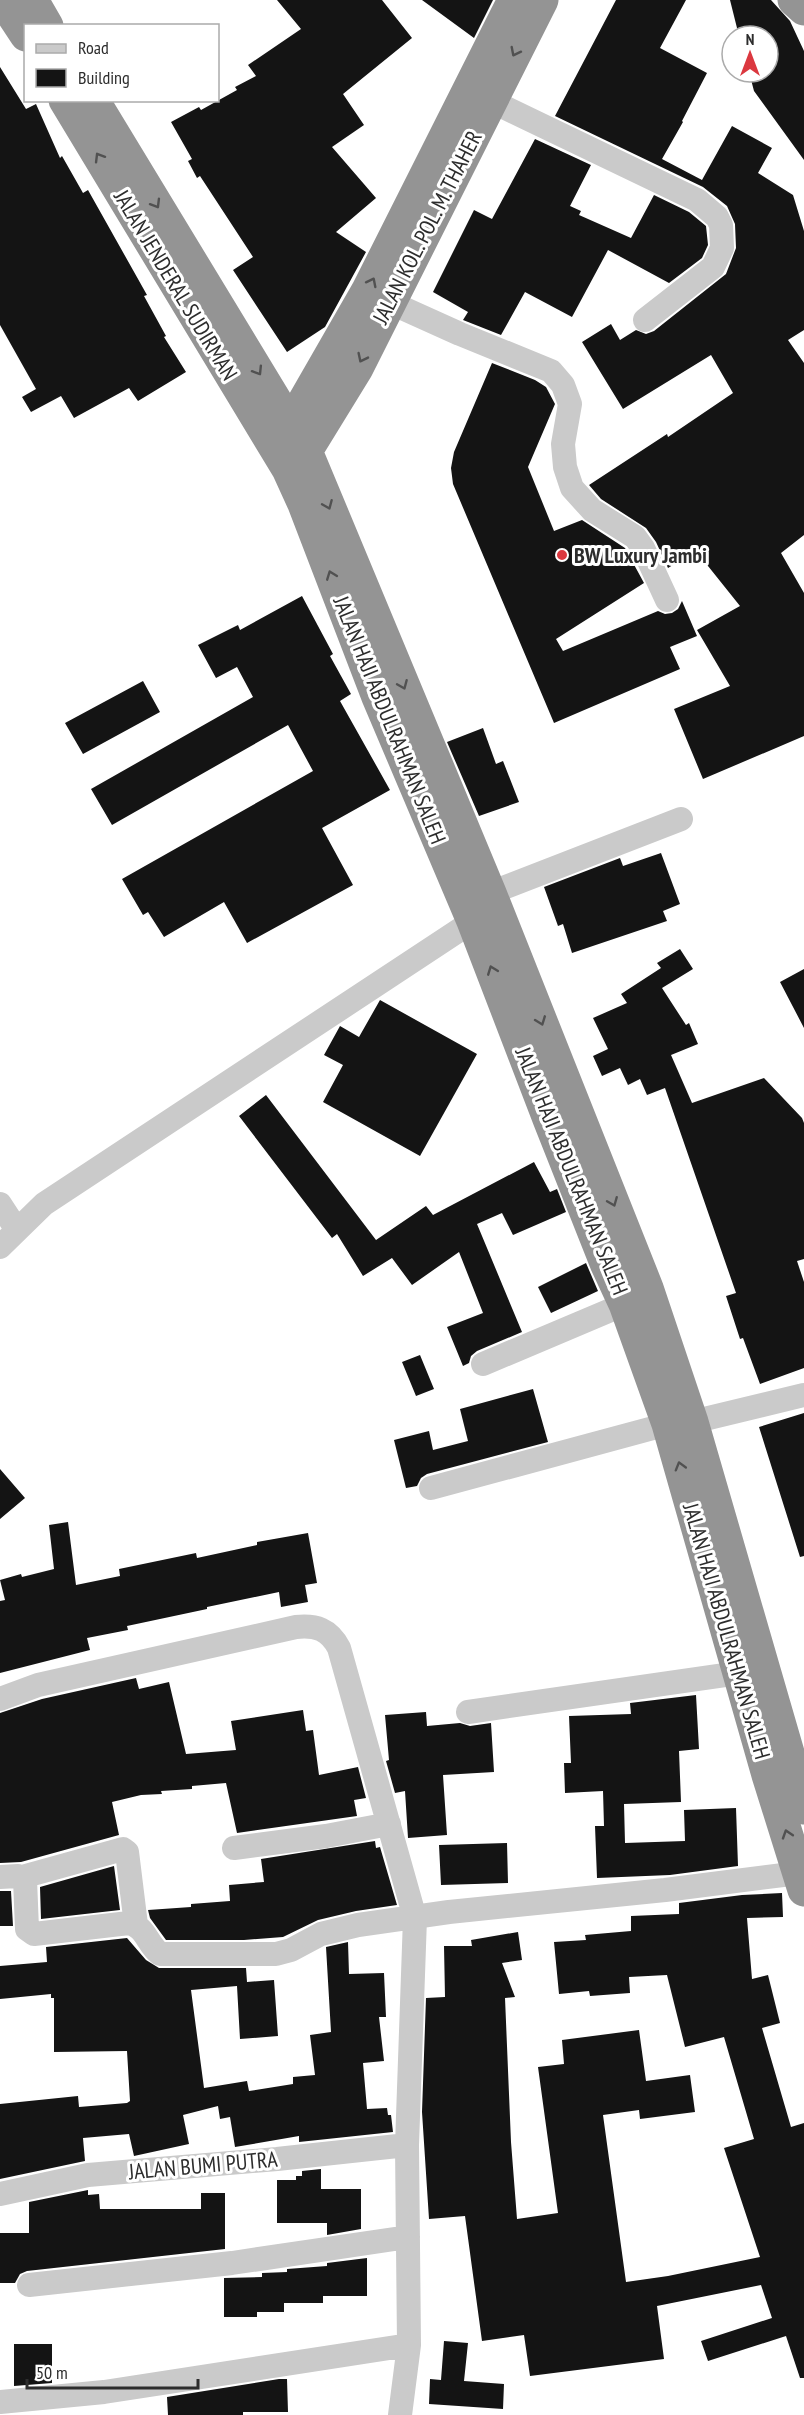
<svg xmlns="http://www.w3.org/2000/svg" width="804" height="2415" font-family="'PT Sans Narrow',sans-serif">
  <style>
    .building { fill: #141414 }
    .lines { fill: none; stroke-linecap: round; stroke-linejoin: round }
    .street { stroke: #cacaca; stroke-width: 24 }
    .highway { stroke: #949494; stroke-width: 33 }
    .oneway { stroke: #515151 }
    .poi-dot { fill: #db383f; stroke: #fff; stroke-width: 2 }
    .labels { text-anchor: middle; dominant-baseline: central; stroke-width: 6; stroke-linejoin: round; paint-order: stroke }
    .street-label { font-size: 22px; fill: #2d2d2d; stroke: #fff }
    .poi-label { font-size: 22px; font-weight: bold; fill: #2d2d2d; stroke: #fff; text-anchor: start }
  </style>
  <rect width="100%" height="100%" fill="#fff"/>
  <!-- building -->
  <path class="building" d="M277,0H382L412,38L343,94L364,125L332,147L376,198L336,232L366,252L325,327L287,352L233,270L253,257L200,176L197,178L188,161L192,159L171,122L199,107L201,110L237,90L235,87L256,76L248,65L301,29Z
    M422,0H493L474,38Z
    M616,0H686L660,48L707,73L682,121L683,122L662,159L702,180L732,126L772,148L758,173L793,195L804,231V330L788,340L804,363V535L781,553L804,593V736L703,779L674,709L730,686L697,630L740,606L696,551L668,568L656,542L646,528L601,499L589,485L667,434L668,437L733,393L711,355L623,409L582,342L611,324L620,340L636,330L646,334L654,331L726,274L736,248L735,224L727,206L703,187L555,116Z
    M730,0H771L790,21L804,51V160L754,91L749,72H768V36H739Z
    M0,67L26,109L36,104L60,158L62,156L83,193L88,190L147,295L144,296L166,336L164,337L186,372L138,401L129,388L74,418L61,396L31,412L22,397L36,389L0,325Z
    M535,139L591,165L570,206L581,211L579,215L631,238L654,195L689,212L706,226L708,245L702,258L669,283L608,250L572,317L525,292L501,335L463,320L468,312L433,292L474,210L492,219Z
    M492,363L535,380L546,387L555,404L528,467L554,531L582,520L625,548L644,583L556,639L563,651L658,611L665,614L672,613L678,609L682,601L697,636L670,647L680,669L554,723L453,484L451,468L454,452Z
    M302,596L333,654L330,656L351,694L340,701L390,790L322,828L353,885L247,943L224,902L164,937L148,912L143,915L122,879L313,771L288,725L112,825L91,789L253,697L237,667L216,678L198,645L238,625L240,630Z
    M143,681L160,712L83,754L65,723Z
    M483,728L496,764L503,761L519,802L479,816L447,742Z
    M661,853L680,904L663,911L667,921L572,953L563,924L558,926L544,887L620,858L623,866Z
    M680,949L693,969L662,988L686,1025L689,1023L698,1044L671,1055L692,1103L764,1078L802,1118L804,1123V1259L797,1261L804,1282V1368L760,1384L743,1338L740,1339L726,1296L736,1293L665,1088L647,1095L640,1079L628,1085L620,1068L602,1076L593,1056L608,1049L593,1018L627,1003L621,994L661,968L657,963Z
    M804,969V1028L780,982Z
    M380,1000L477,1054L420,1156L323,1102L343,1065L324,1055L340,1026L359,1037Z
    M266,1095L376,1240L426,1206L433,1215L534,1162L550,1192L557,1189L566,1212L513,1235L502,1213L477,1224L522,1332L477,1351L471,1356L469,1363L463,1366L447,1327L483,1313L459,1252L412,1285L392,1258L363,1276L337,1234L332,1238L239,1116Z
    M586,1263L598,1291L551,1313L538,1287Z
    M420,1355L434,1389L416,1396L402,1362Z
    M533,1389L548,1442L427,1474L421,1478L417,1486L406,1488L394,1440L429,1431L433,1450L468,1441L460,1409Z
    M804,1413V1556L800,1557L759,1427Z
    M0,1469L25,1498L0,1519Z
    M68,1522L76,1585L120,1576L119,1569L196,1553L197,1558L257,1545V1542L308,1533L317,1583L305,1585L308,1602L281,1607L279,1592L207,1607V1609L127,1626L128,1630L87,1638L90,1650L0,1673V1601L5,1600L0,1580L21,1574L22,1577L54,1569L49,1525Z
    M136,1678L139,1689L169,1682L186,1754L236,1750L231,1721L303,1710L306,1731L313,1730L319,1775L358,1767L366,1798L354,1800L357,1816L237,1833L226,1783L192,1786V1789L161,1791L162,1794L141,1795L112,1802L119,1835L21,1862L0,1863V1713L42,1699Z
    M696,1695L699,1749L679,1751L681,1802L624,1804L625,1843L685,1841L684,1810L736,1808L738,1866L670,1875L597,1878L595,1826H604L603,1791L565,1793L564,1763H571L569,1716L631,1714L630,1703Z
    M426,1712L427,1726L460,1723L470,1726L491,1723L494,1772L443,1775L447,1835L408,1838L405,1791L395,1793L386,1761L389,1760L385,1715Z
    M375,1841L376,1848L380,1847L397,1905L356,1911L318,1920L283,1937L244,1940H166L150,1918L148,1910L191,1907V1904L230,1901L229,1885L264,1882L261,1859Z
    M507,1843L508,1883L441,1885L439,1845Z
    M114,1866L120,1910L41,1919L40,1887Z
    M0,1891H11L13,1926H0Z
    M782,1893L783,1917L747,1918L752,1979L768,1975L780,2023L762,2028L791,2127L804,2123V2378H800L786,2336L708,2361L701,2341L772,2318L761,2285L657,2306L664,2359L530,2376L524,2335L482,2341L465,2216L429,2219L422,2112L426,1998L445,1997L444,1946H472L471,1940L518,1932L522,1960L502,1963L515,1997L505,1998L511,2142L517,2219L558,2213L538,2067L564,2064L562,2040L639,2030L646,2081L690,2075L695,2112L640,2119L639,2110L603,2115L626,2282L668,2276L760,2257L724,2148L754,2139L724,2037L685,2047L667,1975L629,1977L630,1993L590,1996L589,1991L559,1994L554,1942L586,1940L585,1935L631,1931V1916L679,1914V1903L742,1895Z
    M127,1938L146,1960L159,1968H246L247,1982L274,1980L278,2036L240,2039L237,1986L191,1990L204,2088L247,2081L249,2091L293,2084V2077L315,2075L310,2035L331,2032L326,1947L348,1942L349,1974L384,1973L386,2017H379L384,2061L363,2063L367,2109L387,2108L388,2115H391L393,2132L299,2142V2136L235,2147L230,2117L220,2119L218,2106L183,2115L189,2144L134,2156L129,2134L83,2138L85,2161L0,2179V2104L78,2096L79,2107L127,2103L130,2101L127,2051L54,2052V1998H51V1994L0,1999V1966L47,1962L46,1947Z
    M321,2169V2189H361V2229L327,2235V2223H277V2180H296V2176H302V2171Z
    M88,2190V2195L99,2194L100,2209H201V2193H225V2249L27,2271L20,2274L15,2283H0V2233H29V2202Z
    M367,2258V2296H323V2303H284V2312H257V2317H224V2278L262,2277V2273L287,2272V2269L327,2266V2263Z
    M444,2341L468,2343L464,2381L504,2384L503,2409L429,2404L430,2379L441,2380Z
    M14,2344H52V2383L14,2386Z
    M279,2379H287L288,2412H243V2415H168L167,2397Z"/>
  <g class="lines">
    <!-- street -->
    <path class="street" d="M478,93L491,101L697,200L717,217L721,225L722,248L713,267L645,320
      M389,302L460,334L551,371L563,385L570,404L563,444L565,467L572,488L592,510L635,537L643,548L667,600
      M490,893L681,819
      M0,1204L17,1230
      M0,1247L44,1204L473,921
      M483,1364L625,1304
      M692,1422L804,1395
      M431,1488L668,1424
      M0,1699L38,1685L296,1627C316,1625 329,1629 339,1648L415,1918L407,2145L409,2345L400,2415
      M468,1712L739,1673
      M234,1848L326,1836L389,1824
      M0,1877L18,1876L25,1879L27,1929L34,1934L129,1923C146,1927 147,1944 160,1954H276L291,1950L321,1934L358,1925L449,1912L665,1890L799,1873
      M22,1877L123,1849L127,1852L136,1925
      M0,2194L88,2175L277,2159L407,2145
      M29,2285L232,2263L408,2237
      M0,2402L104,2392L409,2345"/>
    <!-- highway -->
    <path class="highway" d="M3,0L26,35
      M32,0L47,26
      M794,0L804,9
      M65,100L288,469L304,504L378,697L473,921L549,1119L606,1263L625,1304L668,1424L768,1775L804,1890
      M93,100L306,451L490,893L647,1288L692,1422L804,1808
      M276,436L291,424L368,290L514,0
      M294,463L306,451L357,368L542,0"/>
  </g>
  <!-- one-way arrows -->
  <defs><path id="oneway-chevron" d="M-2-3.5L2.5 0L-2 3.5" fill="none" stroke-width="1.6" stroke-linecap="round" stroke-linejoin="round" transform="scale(1.5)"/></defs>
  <g class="oneway">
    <use href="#oneway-chevron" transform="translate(515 52) rotate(117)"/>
    <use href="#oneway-chevron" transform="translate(99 157) rotate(-121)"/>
    <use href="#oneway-chevron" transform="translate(156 204) rotate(59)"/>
    <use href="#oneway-chevron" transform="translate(372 282) rotate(-63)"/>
    <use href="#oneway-chevron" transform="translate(362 358) rotate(116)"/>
    <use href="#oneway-chevron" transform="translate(258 371) rotate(58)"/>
    <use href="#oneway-chevron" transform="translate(328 505) rotate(67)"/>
    <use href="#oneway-chevron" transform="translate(331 575) rotate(-111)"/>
    <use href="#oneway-chevron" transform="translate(403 685) rotate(67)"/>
    <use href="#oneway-chevron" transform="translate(492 970) rotate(-111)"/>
    <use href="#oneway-chevron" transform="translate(541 1021) rotate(69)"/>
    <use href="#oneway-chevron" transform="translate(613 1202) rotate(68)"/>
    <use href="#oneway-chevron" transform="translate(680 1466) rotate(-106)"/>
    <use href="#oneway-chevron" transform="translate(787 1834) rotate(-108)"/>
  </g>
  <!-- markers -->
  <circle class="poi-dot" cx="562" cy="555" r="6"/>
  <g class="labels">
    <!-- street labels -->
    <g class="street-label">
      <text transform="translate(427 227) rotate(-63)">JALAN KOL. POL. M. THAHER</text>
      <text transform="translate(176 285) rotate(59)">JALAN JENDERAL SUDIRMAN</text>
      <text transform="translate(390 720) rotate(68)">JALAN HAJI ABDULRAHMAN SALEH</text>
      <text transform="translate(572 1171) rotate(68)">JALAN HAJI ABDULRAHMAN SALEH</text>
      <text transform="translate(727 1631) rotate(74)">JALAN HAJI ABDULRAHMAN SALEH</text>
      <text transform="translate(203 2165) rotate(-5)">JALAN BUMI PUTRA</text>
    </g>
    <!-- poi labels -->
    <g class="poi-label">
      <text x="574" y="555">BW Luxury Jambi</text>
    </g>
  </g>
  <!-- legend -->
  <rect x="24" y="24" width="195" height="78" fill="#ffffff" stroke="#ababab" stroke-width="1.5"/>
  <rect x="36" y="44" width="30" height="9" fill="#cacaca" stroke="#ababab" stroke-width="1.5"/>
  <text x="78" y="54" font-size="18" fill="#2d2d2d">Road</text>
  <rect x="36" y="69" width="30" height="18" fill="#141414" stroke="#ababab" stroke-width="1.5"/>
  <text x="78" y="84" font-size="18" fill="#2d2d2d">Building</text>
  <!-- north arrow -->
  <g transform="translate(750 54)"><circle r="28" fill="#ffffff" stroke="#ababab" stroke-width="1.5"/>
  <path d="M0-4.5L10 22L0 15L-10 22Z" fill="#db383f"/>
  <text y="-9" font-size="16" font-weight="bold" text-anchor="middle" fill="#2d2d2d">N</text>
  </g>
  <!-- scale -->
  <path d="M27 2379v9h171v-9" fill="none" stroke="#2d2d2d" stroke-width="3"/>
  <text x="36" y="2379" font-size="18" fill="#2d2d2d" stroke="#ffffff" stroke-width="4.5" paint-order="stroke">50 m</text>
</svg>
